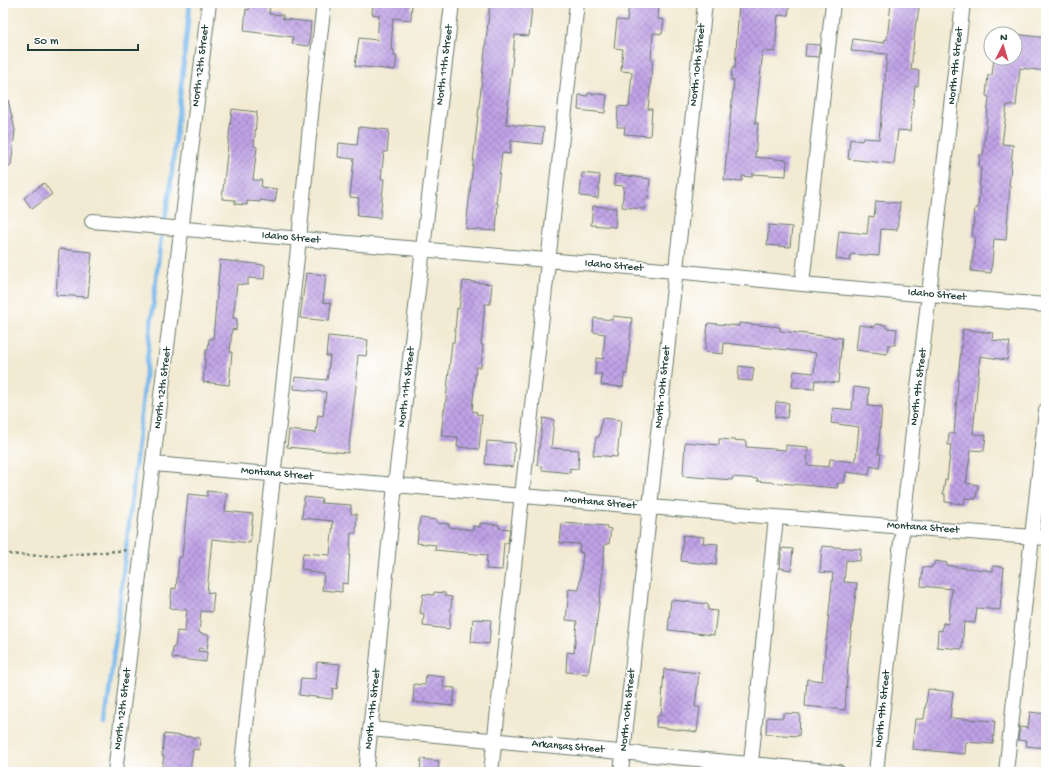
<svg xmlns="http://www.w3.org/2000/svg" width="1049" height="775" font-family="'Gochi Hand',sans-serif">
  <style>
    .lines { fill: none; stroke-linecap: round; stroke-linejoin: round }
    .stream { stroke: #7ab9ed; stroke-width: 4.5 }
    .building { fill: url(#building-cross-hatch) }
    .minor-casing { stroke: #697a6b; stroke-width: 16 }
    .path { stroke: #697a6b; stroke-width: 2.5; stroke-dasharray: 3 3; stroke-linecap: butt }
    .minor { stroke: #fff; stroke-width: 14 }
    .labels { text-anchor: middle; dominant-baseline: central; stroke-width: 3; stroke-linejoin: round; paint-order: stroke }
    .street-label { font-size: 11px; fill: #1f3d34; stroke: #fff }
  </style>
  <defs>
    <pattern id="building-cross-hatch" width="8" height="8" patternUnits="userSpaceOnUse"><rect width="8" height="8" fill="#bfa2e6"/><path d="M0 0l8 8M0 8l8-8" fill="none" stroke="#9b85bb"/></pattern>
  </defs>
  <rect width="100%" height="100%" fill="#fff"/>
  <filter id="ink" filterUnits="userSpaceOnUse"><feTurbulence type="fractalNoise" baseFrequency=".025" numOctaves="2"/><feDisplacementMap in="SourceGraphic" scale="8" xChannelSelector="R" yChannelSelector="G"/><feConvolveMatrix kernelMatrix="1 2 1 2 8 2 1 2 1" color-interpolation-filters="sRGB"/></filter>
  <filter id="wash" filterUnits="userSpaceOnUse"><feTurbulence type="fractalNoise" baseFrequency=".012" numOctaves="4" result="noise"/><feDisplacementMap in="SourceGraphic" scale="16" xChannelSelector="R" yChannelSelector="G"/><feGaussianBlur stdDeviation="0.9" result="paint"/><feColorMatrix in="noise" values="0 0 0 0 0 0 0 0 0 0 0 0 0 0 0 0 0 1.4 0 .05"/><feComposite in="paint" operator="in"/></filter>
  <g filter="url(#wash)">
    <rect width="100%" height="100%" fill="#f2ead2"/>
    <g class="lines">
      <!-- stream -->
      <path class="stream" d="M164,223L170,191L190,3
        M105,724C126,562 142,399 161,237"/>
    </g>
    <g id="blocks">
      <!-- building -->
      <path class="building" d="M250,3H270L269,14L283,15V19L311,22L309,46L292,44L293,37L244,31L246,9L249,10Z
        M373,3H412L411,20L393,18L391,50H394V56H397L395,70L355,66L359,38L377,40L379,15L372,14Z
        M490,3L532,7L529,36L515,35L506,124L544,128L542,144L511,141L510,154L502,153L496,203H498L496,231L466,229Z
        M629,3H659L658,19L664,20L662,34L653,33L651,59H653L648,109H652L650,136L624,134L625,127H617L618,106L629,107L632,72L621,71L623,49L614,48L617,20L627,21Z
        M739,3H790L788,16L778,15L775,52L763,51L755,123H758L755,157L787,160L786,176L752,174V177L742,176V181L724,180L734,80H731L732,68H735Z
        M891,3H916V7H919L917,21H916L911,70H919L918,86H915L910,131L898,130L894,164L848,159L850,139L862,141L863,138L879,139L885,80L887,54L851,51L853,39L884,43L885,39L887,40Z
        M1015,34L1046,38V71L1020,68L1016,106L1007,105L1002,144L1013,145L1009,185H1010L1006,240L994,239L991,273L971,271L975,237H972L975,208H978L981,167H979L980,155H983L989,97L986,96L988,75H992L994,58H1015Z
        M806,44L820,45L818,57L805,56Z
        M588,93L607,95L605,113L578,110L579,95L588,96Z
        M3,100H8L15,130L11,166L3,165Z
        M232,109L257,112L254,146L257,147L253,180H262L261,187L277,189L275,202L260,200V202L247,201V205L235,204V200L222,199Z
        M359,127L389,130L387,152H384L381,179H384L380,218L357,216L359,198L350,197L354,159L338,157L339,143L357,145Z
        M582,173L600,175L598,198L580,196Z
        M615,174L650,179L648,199H645L644,209L622,207L624,186L614,185Z
        M44,183L52,194L32,209L24,198Z
        M876,201L900,203L897,230L881,229L879,256L851,254L850,261L836,259L839,231L867,234L869,216L874,217Z
        M593,206L616,208L615,227L591,225Z
        M769,225L792,227L790,247L767,245Z
        M59,249L92,252L88,297L56,295Z
        M220,260L265,265L264,279L248,278V285L237,284L233,318L237,319L236,330L232,329L230,352H232L229,385L203,382L206,350H208L209,339H213Z
        M306,273L326,275L323,302L331,303L329,321L300,318Z
        M463,281L492,284L490,304H485L481,345H483L481,367H476L472,411L477,412L476,414L482,415L479,449L457,447L458,437L441,436L444,409H445L452,342H454L457,308L459,309Z
        M613,316L632,318L627,374H624L623,387L601,385L602,374H595L596,358L603,359L605,334L593,332L594,318L613,320Z
        M708,323L739,326V323L780,327V331L842,338L838,383L815,380L814,389L792,387L794,371L814,373L816,353L724,343L723,354L705,352Z
        M875,324L886,325V328L897,329L895,345H888L887,354L856,350L859,325L875,327Z
        M963,329L993,333L992,340L1010,342L1007,360L980,356L973,434L986,435L984,451L971,450L966,483L978,485L976,499L965,498L964,504L945,502V494H943L945,480H947L951,445H948L949,433L954,434L959,369Z
        M328,336L368,340L366,356L358,355L356,378H357L348,453L287,447L289,430L316,433L318,415L323,416L326,392L294,389L295,377L327,380L330,356H326Z
        M739,366L754,368L752,381L738,380Z
        M854,387L869,389L868,406L882,407L878,454H881L879,468L870,466L869,475L846,472L844,483H838L837,488L757,481L758,479L733,477L732,480L683,476L685,442L719,445V439L746,441V447L786,450V445L808,447L807,465L829,467L830,459L855,462V457H856L859,427L831,423L833,408L852,410Z
        M776,402L789,403L787,418L775,417Z
        M543,418L554,420L551,448L579,450L578,469L570,468V473L542,470V466L537,465Z
        M602,418L621,420L617,457L593,455L596,437H599Z
        M487,441L515,443L513,467L485,464Z
        M207,491L227,493L225,511L253,514L250,543L212,539L207,592L214,593L212,612L201,611L199,633L209,635L207,649L199,648L198,651L207,652L206,662L172,658L173,647H175L177,631L185,632L187,610L170,608L172,588L176,589L179,557H182L188,494L207,496Z
        M304,497L322,499L321,503L351,505V514H357L356,533H351L348,584L342,583V592L322,590L324,574L309,572V570L301,569L303,553L330,555L333,521L302,518Z
        M420,518L437,520V523L449,524V527L473,530V526L480,527V523L499,525V528L510,529L508,543H504L502,570L486,569L487,555L435,550L436,545L417,543Z
        M562,523L607,526L606,528L611,529L609,544H605L602,570H603L598,612L594,644H593L588,674L566,672L567,652L574,653L577,621L566,620L569,589L579,590L583,553L579,552L580,544L560,543Z
        M683,535L704,537L703,543L718,544L716,565L681,561Z
        M822,546L861,549L860,561L846,560L844,582L857,583L849,649L845,710L805,706L807,679L822,681L833,573L820,572Z
        M782,548L793,549L791,570L780,568Z
        M935,561L947,563L946,565L958,567L993,571V566L1004,567L1000,610L977,608L975,623L964,622L962,649L937,647L938,630L942,631L943,623L948,624L952,589L921,586L923,567L931,568L932,565H934Z
        M434,592L445,593V596L452,597L449,629L423,626L424,614L420,613L423,594L434,595Z
        M671,600L708,604V610L717,611L714,635L668,630Z
        M473,619L491,620L489,644L471,642Z
        M317,662L340,664L337,689L333,688L332,699L299,695L301,678L315,679Z
        M664,669L699,673L695,707H700L697,732L656,727L657,716H661Z
        M426,675L444,677L443,687L455,688L453,706L413,702L414,684L425,685Z
        M928,689L953,692L950,718L995,721L993,744L966,742L965,754L912,749L915,719H924Z
        M1030,712L1046,714V748L1026,746L1027,741L1018,740L1020,727L1028,728Z
        M783,713L800,714L799,736L766,734L767,717L783,718Z
        M164,734L200,738L199,750L193,749L190,771L162,768L164,756H162Z
        M421,759L439,761L438,772H420Z"/>
    </g>
  </g>
  <g filter="url(#ink)">
    <use href="#blocks" fill-opacity="0" stroke="#697a6b" stroke-width="1"/>
    <g class="lines">
      <!-- minor casing -->
      <g class="minor-casing">
        <path id="minor" d="M92,221L675,271L802,284L1046,305
          M802,284L833,3
          M154,464L649,507L1046,538
          M370,729L838,772
          M115,772L209,3
          M241,772L299,239L312,105L324,3
          M366,772L395,485L452,3
          M491,772L577,3
          M621,772L705,3
          M750,772L776,517
          M876,772L914,422L963,3
          M1006,772L1046,410"/>
      </g>
      <!-- path -->
      <path class="path" d="M3,553C42,559 89,553 128,550"/>
      <!-- minor -->
      <use href="#minor" class="minor"/>
    </g>
  </g>
  <g class="labels">
    <!-- street labels -->
    <g class="street-label">
      <text transform="translate(445 65) rotate(-83)">North 11th Street</text>
      <text transform="translate(698 65) rotate(-84)">North 10th Street</text>
      <text transform="translate(201 66) rotate(-83)">North 12th Street</text>
      <text transform="translate(956 66) rotate(-84)">North 9th Street</text>
      <text transform="translate(291 238) rotate(5)">Idaho Street</text>
      <text transform="translate(614 266) rotate(5)">Idaho Street</text>
      <text transform="translate(937 295) rotate(5)">Idaho Street</text>
      <text transform="translate(407 387) rotate(-83)">North 11th Street</text>
      <text transform="translate(663 387) rotate(-84)">North 10th Street</text>
      <text transform="translate(919 387) rotate(-83)">North 9th Street</text>
      <text transform="translate(163 388) rotate(-83)">North 12th Street</text>
      <text transform="translate(277 474) rotate(5)">Montana Street</text>
      <text transform="translate(600 503) rotate(5)">Montana Street</text>
      <text transform="translate(923 528) rotate(4)">Montana Street</text>
      <text transform="translate(123 709) rotate(-83)">North 12th Street</text>
      <text transform="translate(373 709) rotate(-84)">North 11th Street</text>
      <text transform="translate(883 709) rotate(-84)">North 9th Street</text>
      <text transform="translate(628 710) rotate(-84)">North 10th Street</text>
      <text transform="translate(568 747) rotate(5)">Arkansas Street</text>
    </g>
  </g>
  <!-- margin -->
  <rect width="1049" height="775" fill="none" stroke="#fff" stroke-width="16"/>
  <!-- north arrow -->
  <g transform="translate(1003 46) rotate(5)"><circle r="19" fill="#ffffff" stroke="#a5b1ae"/>
  <path d="M0-3L7 15L0 10L-7 15Z" fill="#d1495b"/>
  <text y="-6" font-size="11" font-weight="bold" text-anchor="middle" fill="#1f3d34">N</text>
  </g>
  <!-- scale -->
  <path d="M28 44v6h110v-6" fill="none" stroke="#1f3d34" stroke-width="2"/>
  <text x="34" y="44" font-size="12" fill="#1f3d34" stroke="#ffffff" stroke-width="3" paint-order="stroke">50 m</text>
</svg>
